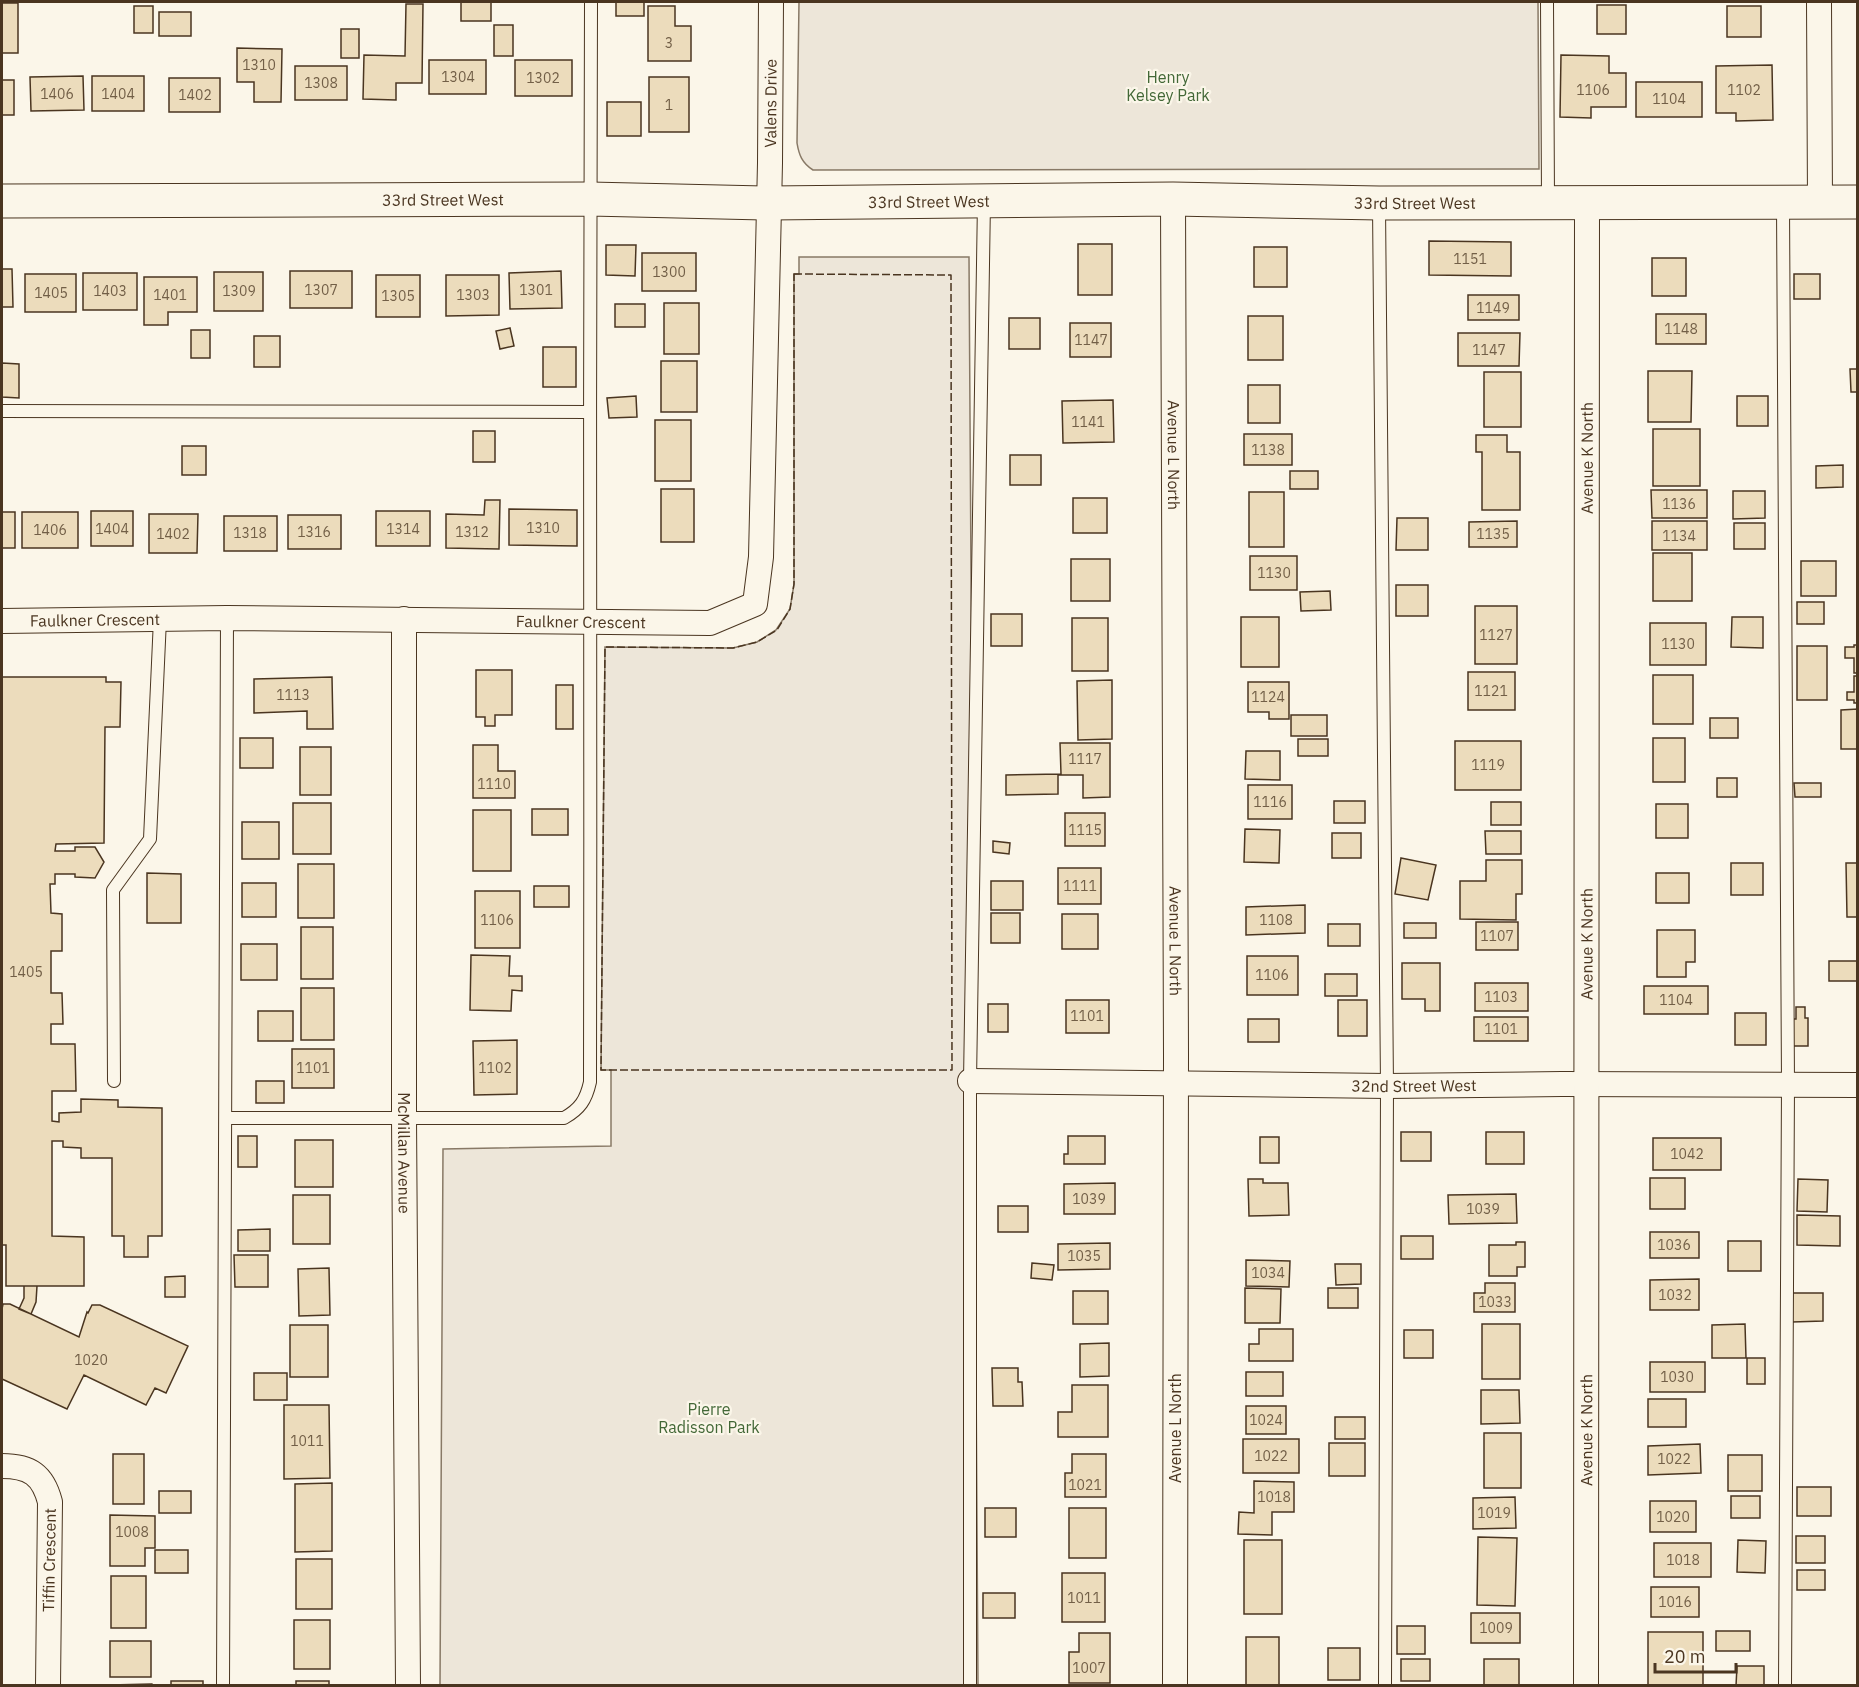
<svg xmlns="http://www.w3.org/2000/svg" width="1859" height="1687" font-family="'IBM Plex Sans',sans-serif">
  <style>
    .green { fill: #ede6d9; stroke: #887966; stroke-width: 1.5 }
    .building { fill: #ecdcbc; stroke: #4a3520; stroke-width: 1.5 }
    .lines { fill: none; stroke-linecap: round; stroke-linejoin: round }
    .service-casing { stroke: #4a3520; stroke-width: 14 }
    .minor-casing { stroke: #4a3520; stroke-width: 26 }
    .secondary-casing { stroke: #4a3520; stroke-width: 35 }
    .service { stroke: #fbf6e9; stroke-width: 12 }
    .minor { stroke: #fbf6e9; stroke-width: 24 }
    .secondary { stroke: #fbf6e9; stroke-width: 33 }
    .fence { stroke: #4a3520; stroke-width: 1.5; stroke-dasharray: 8 3; stroke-linecap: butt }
    .labels { text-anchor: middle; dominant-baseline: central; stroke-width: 4.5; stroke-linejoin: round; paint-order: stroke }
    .number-label { font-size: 14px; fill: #725f47 }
    .park-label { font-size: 16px; fill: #436837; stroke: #fbf6e9 }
    .street-label { font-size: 16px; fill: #4a3520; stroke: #fbf6e9 }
  </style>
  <rect width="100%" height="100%" fill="#fbf6e9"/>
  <!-- green -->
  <path class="green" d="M799,2H1538L1539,169L813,170C802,163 799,155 797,143Z
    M799,257H969L978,1685L440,1686L443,1149L611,1146V1070H601L605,647L733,648L757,642L776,630L790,609L794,584V274H799Z"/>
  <!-- building -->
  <path class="building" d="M461,2H491V21H461Z
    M616,2H644V16H616Z
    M2,3H18V53H2Z
    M406,4H423L422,83H396V100L363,99L364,55L405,56Z
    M1597,5H1626V34H1597Z
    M134,6H153V33H134Z
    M648,6H675V26H691V61H648Z
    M1727,6H1761V37H1727Z
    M159,12H191V36H159Z
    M494,25H513V56H494Z
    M341,29H359V58H341Z
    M237,48L282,49L281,102H254V82H237Z
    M1561,55L1609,56V73H1626V107H1591V118L1560,117Z
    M429,60H486V94H429Z
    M515,60H572V96H515Z
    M1772,65L1773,120L1736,121V113H1716V66Z
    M295,66H347V100H295Z
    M83,76L84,110L31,111L30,77Z
    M92,76H144V111H92Z
    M649,77H689V132H649Z
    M169,78H220V112H169Z
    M2,80H14V115H2Z
    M1636,82H1702V117H1636Z
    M607,102H641V136H607Z
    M1429,241L1511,242V276L1429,275Z
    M1078,244H1112V295H1078Z
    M606,245H636L635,276L606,275Z
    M1254,247H1287V287H1254Z
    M642,253H696V291H642Z
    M1652,258H1686V296H1652Z
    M2,269H12L13,307H2Z
    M290,271H352V308H290Z
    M561,271L562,308L510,309L509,273Z
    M214,272H263V311H214Z
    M83,273H137V310H83Z
    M25,274H76V312H25Z
    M1794,274H1820V299H1794Z
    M376,275H420V317H376Z
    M446,275H499V315L446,316Z
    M144,277H197V312H168V325H144Z
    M1468,295H1519V320H1468Z
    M664,303H699V354H664Z
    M615,304H645V327H615Z
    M1656,314H1706V344H1656Z
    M1248,316H1283V360H1248Z
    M1009,318H1040V349H1009Z
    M1070,323H1111V357H1070Z
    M510,328L514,346L500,349L496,331Z
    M191,330H210V358H191Z
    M1458,333H1520L1519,366H1458Z
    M254,336H280V367H254Z
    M543,347H576V387H543Z
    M661,361H697V412H661Z
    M2,363L19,364V398L2,397Z
    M1850,369H1858V392H1851Z
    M1648,371H1692L1691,422H1648Z
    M1484,372H1521V427H1484Z
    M1248,385H1280V423H1248Z
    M636,396L637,417L609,418L607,398Z
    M1737,396H1768V426H1737Z
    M1113,400L1114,442L1063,443L1062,401Z
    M655,420H691V481H655Z
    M1653,429H1700V486H1653Z
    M473,431H495V462H473Z
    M1244,434H1292V465H1244Z
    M1476,435H1507V452H1520V510H1482V452H1476Z
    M182,446H206V475H182Z
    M1010,455H1041V485H1010Z
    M1843,465V487L1816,488V466Z
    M1290,471H1318V489H1290Z
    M661,489H694V542H661Z
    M1651,490H1707V518H1652Z
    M1733,491H1765V518L1733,519Z
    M1249,492H1284V547H1249Z
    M1073,498H1107V533H1073Z
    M485,500H500L499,549L446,548V514L484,515Z
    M509,509L577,510V546L509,545Z
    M91,511H133V546H91Z
    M376,511H430V546H376Z
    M2,512H15V548H2Z
    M22,512H78V548H22Z
    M149,514H198L197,553H149Z
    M288,515H341V549H288Z
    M224,516H277V551H224Z
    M1397,518H1428V550H1396Z
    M1517,521V547H1469V522Z
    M1652,521H1707V550H1652Z
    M1734,523H1765V549H1734Z
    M1653,553H1692V601H1653Z
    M1250,556H1297V590H1250Z
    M1071,559H1110V601H1071Z
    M1801,561H1836V596H1801Z
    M1396,585H1428V616H1396Z
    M1330,591L1331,610L1301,611L1300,592Z
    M1797,602H1824V624H1797Z
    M1475,606H1517V664H1475Z
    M991,614H1022V646H991Z
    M1241,617H1279V667H1241Z
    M1732,617H1763V648L1731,647Z
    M1072,618H1108V671H1072Z
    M1650,623H1706V665H1650Z
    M1854,645H1858V673H1854V658H1845V647H1854Z
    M1797,646H1827V700H1797Z
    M476,670H512V715H495V726H485V717H476Z
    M1468,672H1515V710H1468Z
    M1653,675H1693V724H1653Z
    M1854,676H1858V703H1854V700H1847V692H1854Z
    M2,677H106V682H121L120,727H105L104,843L56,844L55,851H75V847H95L104,862L95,878L75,877V874H55V884H50L51,913L62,914V951H51V993H62L63,1024H51V1044H75L76,1091H52V1121L59,1122V1113L81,1112V1099L118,1100V1107L162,1108V1236H148V1257H124V1236H112V1158H81V1148L63,1147V1141H52V1236L84,1237V1286H6V1245H2Z
    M332,677L333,729H307V711L254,713V679Z
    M1112,680V739L1078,740L1077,681Z
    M1248,682H1289V719H1269V712H1248Z
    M556,685H573V729H556Z
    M1858,709V749H1841V710Z
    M1291,715H1327V736H1291Z
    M1710,718H1738V738H1710Z
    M240,738H273V768H240Z
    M1653,738H1685V782H1653Z
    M1298,739H1328V756H1298Z
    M1455,741H1521V790H1455Z
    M1060,743H1110V797L1083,798V775H1058V794L1006,795V775L1061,774Z
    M473,745H498V771H515V798H473Z
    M300,747H331V795H300Z
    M1246,751H1280V780L1245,779Z
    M1717,778H1737V797H1717Z
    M1794,783H1821V797H1795Z
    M1248,785H1292V819H1248Z
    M1334,801H1365V823H1334Z
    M1491,802H1521V825H1491Z
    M293,803H331V854H293Z
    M1656,804H1688V838H1656Z
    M532,809H568V835H532Z
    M473,810H511V871H473Z
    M1065,813H1105V846H1065Z
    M242,822H279V859H242Z
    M1245,829L1280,830L1279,863L1244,862Z
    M1485,831H1521V854H1486Z
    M1332,833H1361V858H1332Z
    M993,841L1010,843L1009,854L993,852Z
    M1401,858L1436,865L1428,900L1395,894Z
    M1486,860H1522V894H1516V920L1460,919V881H1486Z
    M1731,863H1763V895H1731Z
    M1846,863H1858V917H1847Z
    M298,864H334V918H298Z
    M1058,868H1101V904H1058Z
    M147,873L181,874V923H147Z
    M1656,873H1689V903H1656Z
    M991,881H1023V910H991Z
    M242,883H276V917H242Z
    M534,886H569V907H534Z
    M475,891H520V948H475Z
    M1305,905V933L1246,935V907Z
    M991,913H1020V943H991Z
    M1062,914H1098V949H1062Z
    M1476,922H1518V950H1476Z
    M1404,923H1436V938H1404Z
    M1328,924H1360V946H1328Z
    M301,927H333V979H301Z
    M1657,930H1695V962H1686V977H1657Z
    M241,944H277V980H241Z
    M471,955L510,956L509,976H522V991L512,990L511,1011L470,1010Z
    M1247,956H1298V995H1247Z
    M1829,961H1858V981H1829Z
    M1402,963H1440V1011H1425V999H1402Z
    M1325,974H1357V996H1325Z
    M1475,983H1528V1011H1475Z
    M1644,986H1708V1014H1644Z
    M301,988H334V1040H301Z
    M1066,1000H1109V1033H1066Z
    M1338,1000H1367V1036H1338Z
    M988,1004H1008V1032H988Z
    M1796,1007H1805V1018H1808V1046H1793L1792,1019H1796Z
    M258,1011H293V1041H258Z
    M1735,1013H1766V1045H1735Z
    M1474,1017H1528V1041H1474Z
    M1248,1019H1279V1042H1248Z
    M517,1040V1094L474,1095L473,1041Z
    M292,1049H334V1088H292Z
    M256,1081H284V1103H256Z
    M1401,1132H1431V1161H1401Z
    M1486,1132H1524V1164H1486Z
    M238,1136H257V1167H238Z
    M1068,1136H1105V1164H1064V1154H1068Z
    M1260,1137H1279V1163H1260Z
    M1653,1138H1721V1170H1653Z
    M295,1140H333V1187H295Z
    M1650,1178H1685V1209H1650Z
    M1248,1179H1263V1183H1288L1289,1215L1249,1216Z
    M1798,1179L1828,1180L1827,1212L1797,1211Z
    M1115,1183V1214H1064V1184Z
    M1516,1194L1517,1223L1449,1224L1448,1195Z
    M293,1195H330V1244H293Z
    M998,1206H1028V1232H998Z
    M1797,1215L1840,1216V1246L1797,1245Z
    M270,1229V1251H238V1230Z
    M1650,1232H1699V1258H1650Z
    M1401,1236H1433V1259H1401Z
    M1728,1241H1761V1271H1728Z
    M1516,1242H1525V1267H1517V1276H1489V1245H1516Z
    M1110,1243V1269L1058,1270V1244Z
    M234,1255H268V1287H235Z
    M1246,1260L1290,1261L1289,1287L1246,1286Z
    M1032,1263L1054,1265L1052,1280L1031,1278Z
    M1335,1264H1361V1284L1336,1285Z
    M329,1268L330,1315L299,1316L298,1269Z
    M185,1276V1297H165V1277Z
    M1699,1279V1310H1650V1280Z
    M1485,1283H1515V1312H1474V1293H1485Z
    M24,1286H37L36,1302L31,1314L19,1309L24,1298Z
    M1245,1288L1281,1289L1280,1323H1245Z
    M1328,1288H1358V1308H1328Z
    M1073,1291H1108V1324H1073Z
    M1792,1293H1823V1321L1792,1322Z
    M3,1304H10L79,1337L87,1312L88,1313L92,1305H100L188,1346L166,1393L155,1388L146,1405L84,1375L67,1409L2,1379V1309Z
    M1482,1324H1520V1379H1482Z
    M1745,1324L1746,1358H1712V1325Z
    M290,1325H328V1377H290Z
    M1259,1329H1293V1361H1249V1344H1259Z
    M1404,1330H1433V1358H1404Z
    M1109,1343V1376L1080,1377V1344Z
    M1747,1358H1765V1384H1747Z
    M1650,1362H1705V1392H1650Z
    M992,1368H1018V1382H1022L1023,1406H993Z
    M1246,1372H1283V1396H1246Z
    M254,1373H287V1400H254Z
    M1072,1385H1108V1437H1058V1412H1072Z
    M1481,1390H1519L1520,1423L1481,1424Z
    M1648,1399H1686V1427H1648Z
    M284,1405H329L330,1478L284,1479Z
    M1246,1406H1286V1434H1246Z
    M1335,1417H1365V1439H1335Z
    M1484,1433H1521V1488H1484Z
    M1243,1439H1299V1473H1243Z
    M1329,1443H1365V1476H1329Z
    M1700,1444L1701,1473L1648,1475V1446Z
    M113,1454H144V1504H113Z
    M1072,1454H1106V1497H1065V1473H1072Z
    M1728,1455H1762V1491H1728Z
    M1254,1481L1294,1482V1512H1272V1535L1238,1534L1239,1512L1254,1513Z
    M332,1483V1551L295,1552V1484Z
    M1797,1487H1831V1516H1797Z
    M159,1491H191V1513H159Z
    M1731,1496H1760V1518H1731Z
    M1515,1497L1516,1528L1473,1529V1498Z
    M1650,1501H1696V1532H1650Z
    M985,1508H1016V1537H985Z
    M1069,1508H1106V1558H1069Z
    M110,1515L155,1516V1548H145V1566H110Z
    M1796,1536H1825V1563H1796Z
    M1478,1537L1517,1538L1515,1606L1477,1605Z
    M1244,1540H1282V1614H1244Z
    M1738,1540L1766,1541L1765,1573L1737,1572Z
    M1654,1543H1711V1577H1654Z
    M155,1550H188V1573H155Z
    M296,1559H332V1609H296Z
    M1797,1570H1825V1590H1797Z
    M1062,1573H1105V1622H1062Z
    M111,1576H146V1628H111Z
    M1651,1587H1699V1617H1651Z
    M983,1593H1015V1618H983Z
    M1471,1613H1520V1643H1471Z
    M294,1620H330V1669H294Z
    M1397,1626H1425V1654H1397Z
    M1716,1631H1750V1651H1716Z
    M1648,1632H1703V1685H1648Z
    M1079,1633H1110V1683H1069V1652H1079Z
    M1246,1637H1279V1686H1246Z
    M110,1641H151V1677H110Z
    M1328,1648H1360V1680H1328Z
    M1401,1659H1430V1681H1401Z
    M1484,1659H1519V1686H1484Z
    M1737,1666H1764V1686H1736Z
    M171,1681H203V1686H171Z
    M296,1681H329V1686H296Z
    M152,1684L153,1686H110V1685Z"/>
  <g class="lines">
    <!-- service casing -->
    <g class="service-casing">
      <path id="service" d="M1547,2L1548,201
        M1379,205L1387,1086L1385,1686
        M1783,205L1788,1084L1785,1686
        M2,411L589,412
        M114,1081L113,890L150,839L160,619
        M226,1118H564C580,1109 586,1100 590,1082C591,722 589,362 591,2
        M223,1686L227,618
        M970,1686V1081L984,201"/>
    </g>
    <!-- minor casing -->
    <g class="minor-casing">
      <g id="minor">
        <path d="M1819,2L1820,203"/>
        <path id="s1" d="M1173,199L1176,1054L1175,1686"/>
        <path id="s2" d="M404,619V1118L408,1686"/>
        <path id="s3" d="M2,621L227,618L710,623L755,604L761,557L770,163L771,2"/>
        <path id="s4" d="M970,1081L1387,1086L1562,1084L1858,1085"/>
        <path d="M2,1466C30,1466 43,1475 50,1502L48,1686"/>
        <path id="s5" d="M1586,1686L1587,202"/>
      </g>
    </g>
    <!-- secondary casing -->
    <g class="secondary-casing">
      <g id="secondary">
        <path id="s6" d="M2,201L590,199L769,203L1173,199L1379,203L1858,202"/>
      </g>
    </g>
    <!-- service -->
    <use href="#service" class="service"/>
    <!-- minor -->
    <use href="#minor" class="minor"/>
    <!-- secondary -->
    <use href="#secondary" class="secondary"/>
    <!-- fence -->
    <path class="fence" d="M794,274L951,275L952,1070H601L605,647L733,648L757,642L777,630L790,609L794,584Z"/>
  </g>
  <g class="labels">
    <!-- number labels -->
    <g class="number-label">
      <text x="669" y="43">3</text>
      <text x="259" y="65">1310</text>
      <text x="458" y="77">1304</text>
      <text x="543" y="78">1302</text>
      <text x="321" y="83">1308</text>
      <text x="1593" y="90">1106</text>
      <text x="1744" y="90">1102</text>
      <text x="57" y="94">1406</text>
      <text x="118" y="94">1404</text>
      <text x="195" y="95">1402</text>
      <text x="1669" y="99">1104</text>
      <text x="669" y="105">1</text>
      <text x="1470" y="259">1151</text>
      <text x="669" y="272">1300</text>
      <text x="321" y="290">1307</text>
      <text x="536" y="290">1301</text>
      <text x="110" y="291">1403</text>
      <text x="239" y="291">1309</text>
      <text x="51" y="293">1405</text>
      <text x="170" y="295">1401</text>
      <text x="473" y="295">1303</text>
      <text x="398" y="296">1305</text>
      <text x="1493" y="308">1149</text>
      <text x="1681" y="329">1148</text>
      <text x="1091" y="340">1147</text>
      <text x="1489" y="350">1147</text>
      <text x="1088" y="422">1141</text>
      <text x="1268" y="450">1138</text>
      <text x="1679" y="504">1136</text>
      <text x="543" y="528">1310</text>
      <text x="112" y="529">1404</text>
      <text x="403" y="529">1314</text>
      <text x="50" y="530">1406</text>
      <text x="314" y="532">1316</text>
      <text x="472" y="532">1312</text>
      <text x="250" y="533">1318</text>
      <text x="173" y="534">1402</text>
      <text x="1493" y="534">1135</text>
      <text x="1679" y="536">1134</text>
      <text x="1274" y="573">1130</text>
      <text x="1496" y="635">1127</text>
      <text x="1678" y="644">1130</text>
      <text x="1491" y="691">1121</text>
      <text x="293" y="695">1113</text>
      <text x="1268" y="697">1124</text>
      <text x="1085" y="759">1117</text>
      <text x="1488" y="765">1119</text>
      <text x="494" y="784">1110</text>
      <text x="1270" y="802">1116</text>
      <text x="1085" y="830">1115</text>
      <text x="1080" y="886">1111</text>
      <text x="497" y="920">1106</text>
      <text x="1276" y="920">1108</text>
      <text x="1497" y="936">1107</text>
      <text x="26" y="972">1405</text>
      <text x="1272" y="975">1106</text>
      <text x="1501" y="997">1103</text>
      <text x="1676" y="1000">1104</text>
      <text x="1087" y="1016">1101</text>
      <text x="1501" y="1029">1101</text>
      <text x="313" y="1068">1101</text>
      <text x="495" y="1068">1102</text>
      <text x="1687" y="1154">1042</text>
      <text x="1089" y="1199">1039</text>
      <text x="1483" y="1209">1039</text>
      <text x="1674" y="1245">1036</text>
      <text x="1084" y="1256">1035</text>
      <text x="1268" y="1273">1034</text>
      <text x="1675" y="1295">1032</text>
      <text x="1495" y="1302">1033</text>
      <text x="91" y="1360">1020</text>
      <text x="1677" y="1377">1030</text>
      <text x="1266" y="1420">1024</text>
      <text x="307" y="1441">1011</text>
      <text x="1271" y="1456">1022</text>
      <text x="1674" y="1459">1022</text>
      <text x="1085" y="1485">1021</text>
      <text x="1274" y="1497">1018</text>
      <text x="1494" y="1513">1019</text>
      <text x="1673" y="1517">1020</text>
      <text x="132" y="1532">1008</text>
      <text x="1683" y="1560">1018</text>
      <text x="1084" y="1598">1011</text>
      <text x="1675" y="1602">1016</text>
      <text x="1496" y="1628">1009</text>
      <text x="1089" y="1668">1007</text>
    </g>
    <!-- park labels -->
    <g class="park-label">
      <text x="1168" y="77">Henry<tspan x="1168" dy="18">Kelsey Park</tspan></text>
      <text x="709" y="1409">Pierre<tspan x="709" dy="18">Radisson Park</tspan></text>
    </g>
    <!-- street labels -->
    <g class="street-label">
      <text stroke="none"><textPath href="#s3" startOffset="1258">Valens Drive</textPath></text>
      <text stroke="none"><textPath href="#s6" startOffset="441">33rd Street West</textPath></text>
      <text stroke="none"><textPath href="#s6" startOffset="927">33rd Street West</textPath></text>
      <text stroke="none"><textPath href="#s6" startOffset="1413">33rd Street West</textPath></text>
      <text stroke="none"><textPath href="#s1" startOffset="256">Avenue L North</textPath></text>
      <text stroke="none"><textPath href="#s5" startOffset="1228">Avenue K North</textPath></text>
      <text stroke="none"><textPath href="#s3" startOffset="93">Faulkner Crescent</textPath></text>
      <text stroke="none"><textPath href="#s3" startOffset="579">Faulkner Crescent</textPath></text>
      <text stroke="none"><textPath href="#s1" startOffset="742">Avenue L North</textPath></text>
      <text stroke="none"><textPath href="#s5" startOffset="742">Avenue K North</textPath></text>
      <text stroke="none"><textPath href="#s4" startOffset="444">32nd Street West</textPath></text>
      <text stroke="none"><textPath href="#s2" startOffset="534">McMillan Avenue</textPath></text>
      <text transform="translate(1175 1428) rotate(-90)">Avenue L North</text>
      <text stroke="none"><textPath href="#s5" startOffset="256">Avenue K North</textPath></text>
      <text transform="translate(49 1560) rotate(-89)">Tiffin Crescent</text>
    </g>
  </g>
  <!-- border -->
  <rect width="1859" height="1687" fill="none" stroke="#4a3520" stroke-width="6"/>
  <!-- scale -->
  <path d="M1655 1663v9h81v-9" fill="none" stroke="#4a3520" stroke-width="3"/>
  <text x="1664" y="1663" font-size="18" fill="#4a3520" stroke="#fbf6e9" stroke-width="4.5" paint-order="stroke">20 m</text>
</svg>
